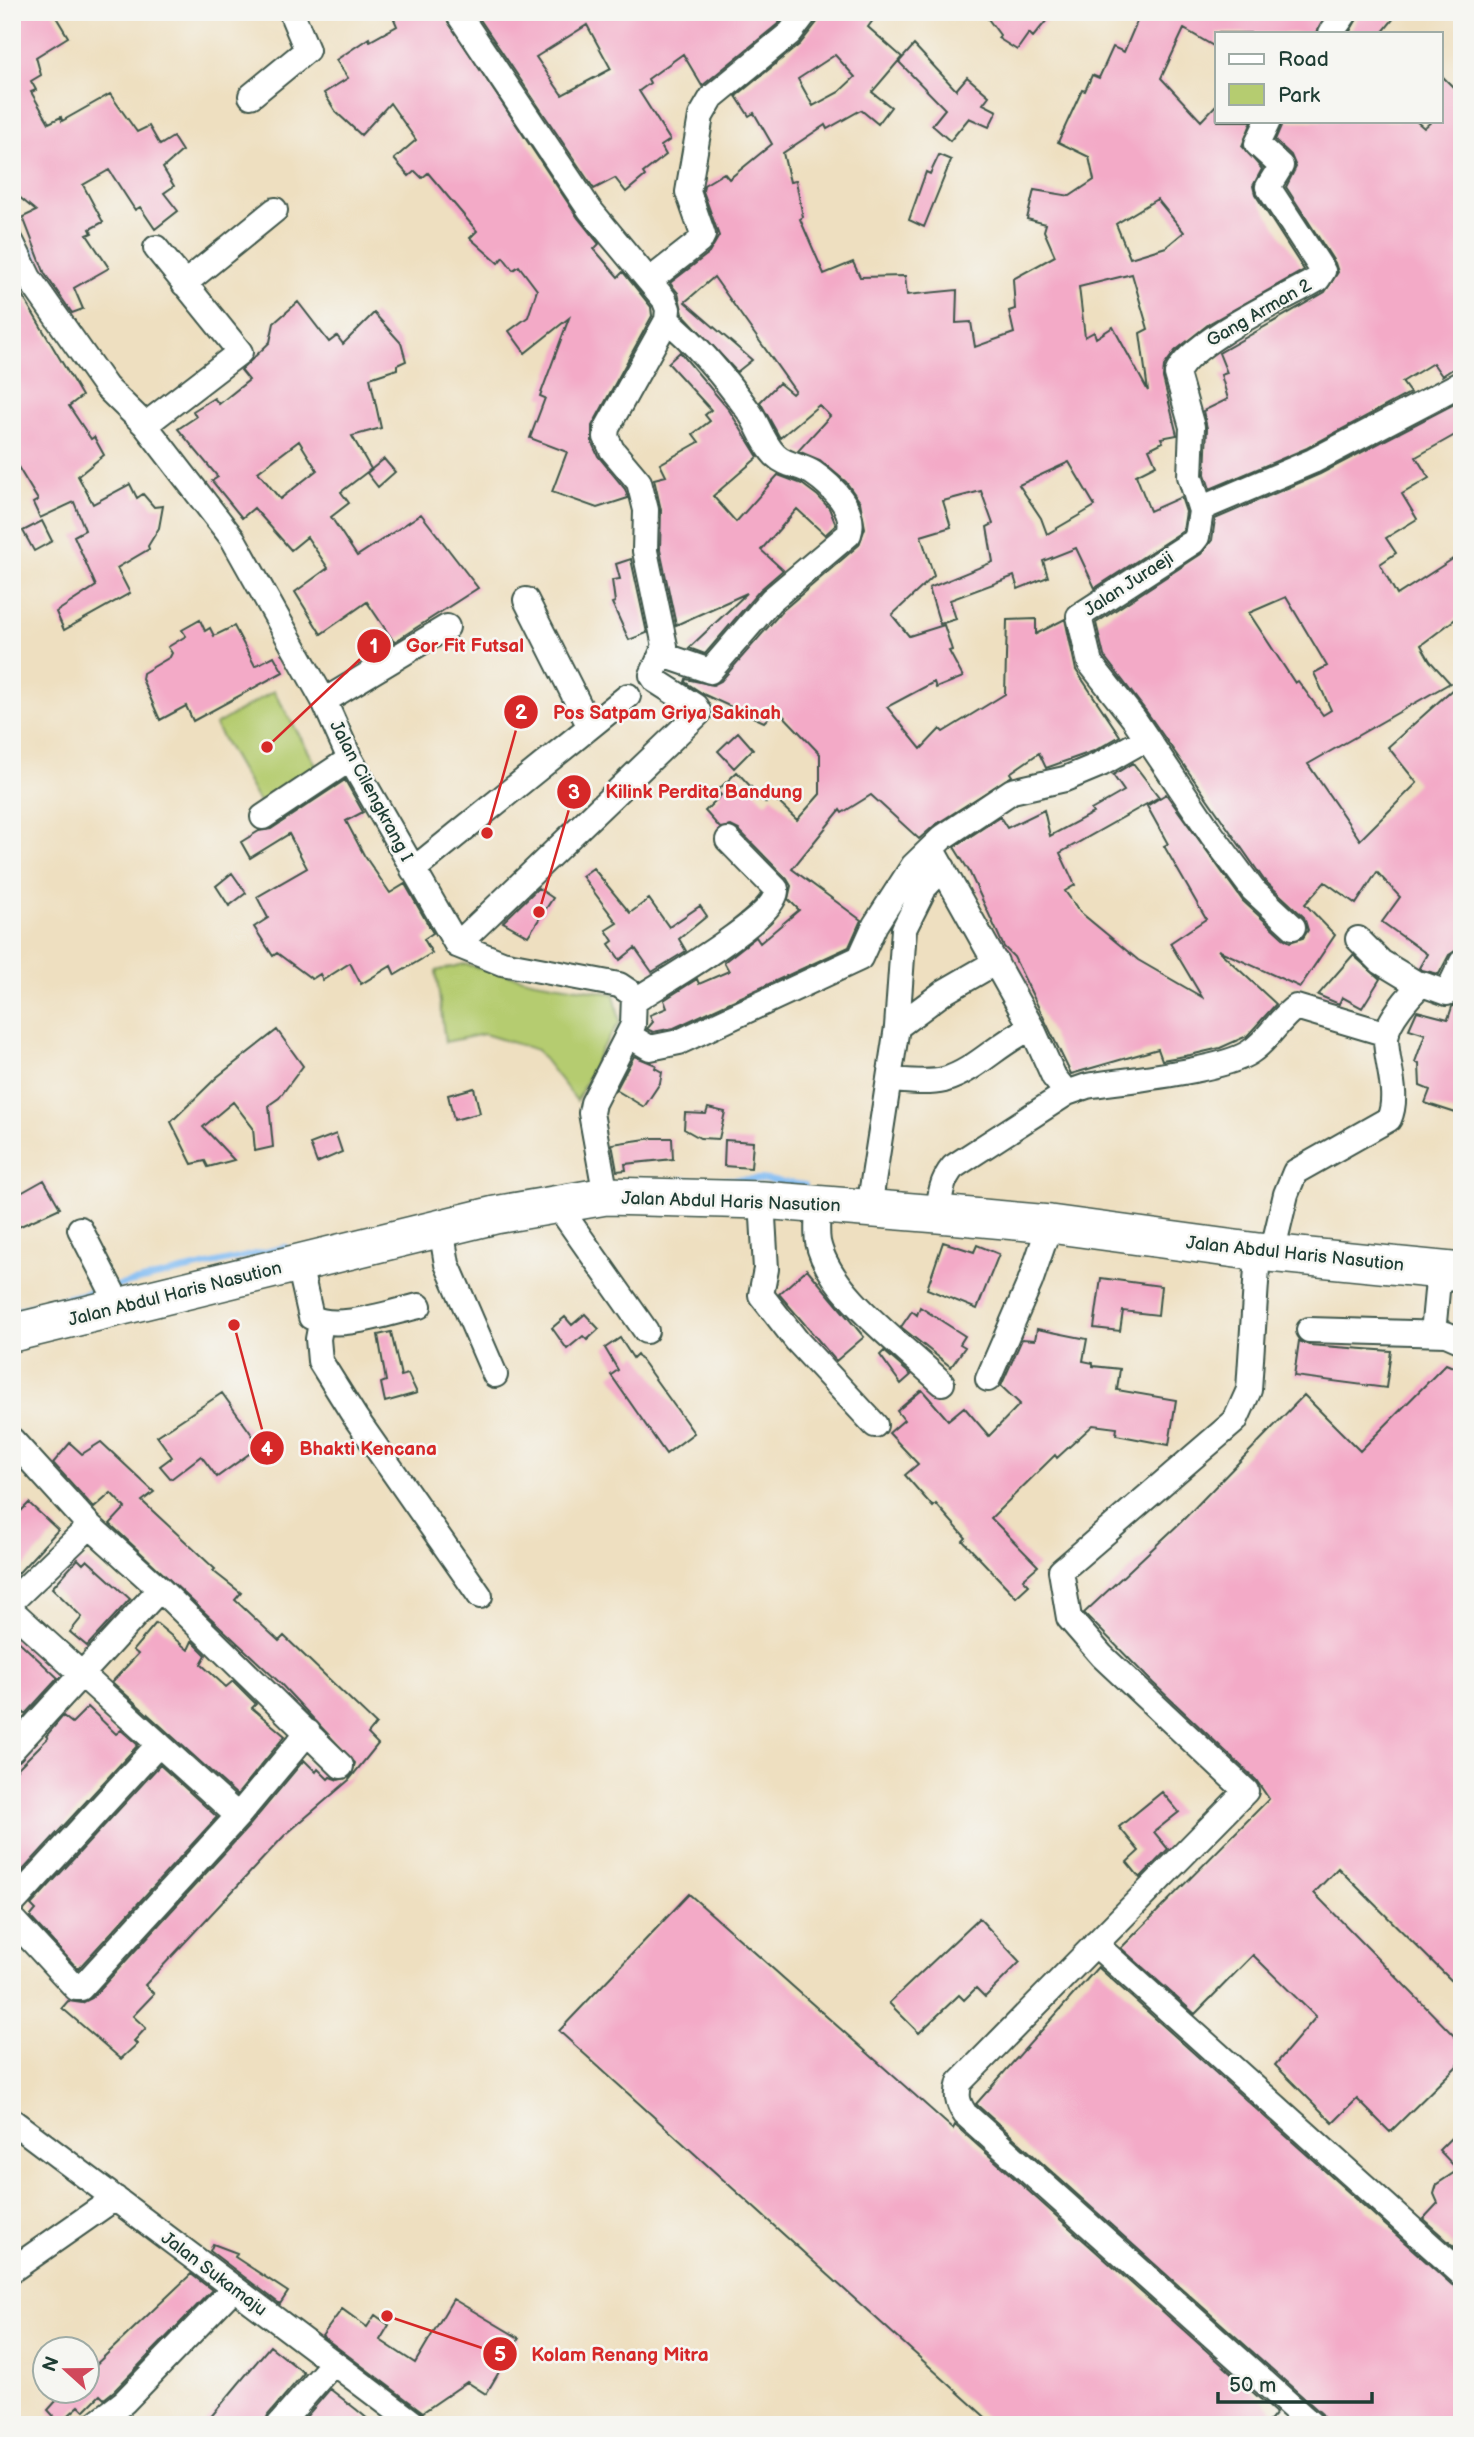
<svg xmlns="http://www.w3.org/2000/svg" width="1474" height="2437" font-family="'Balsamiq Sans',sans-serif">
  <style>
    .green { fill: #b5cc70; stroke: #6a8452; stroke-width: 2 }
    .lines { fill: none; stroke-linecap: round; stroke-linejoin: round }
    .stream { stroke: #81bcf3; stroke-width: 6 }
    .building { fill: #f3aac7; fill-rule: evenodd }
    .minor-casing { stroke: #3e5549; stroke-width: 28 }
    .highway-casing { stroke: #3e5549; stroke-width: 40 }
    .minor { stroke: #fff; stroke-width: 24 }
    .highway { stroke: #fff; stroke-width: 37 }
    .labels { text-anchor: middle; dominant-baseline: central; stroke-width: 5; stroke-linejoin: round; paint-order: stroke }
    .street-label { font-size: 18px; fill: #1f3d34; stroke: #f6f6f2 }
    .leader { fill: none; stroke: #d62828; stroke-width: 2.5 }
    .callout-dot { fill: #d62828; stroke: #f6f6f2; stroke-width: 2.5 }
    .mark-label { font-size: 21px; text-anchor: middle; font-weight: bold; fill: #fff }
    .callout-label { font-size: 19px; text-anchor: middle; font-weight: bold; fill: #d62828; stroke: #f6f6f2; stroke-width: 5; stroke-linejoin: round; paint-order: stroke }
  </style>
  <rect width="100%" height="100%" fill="#f6f6f2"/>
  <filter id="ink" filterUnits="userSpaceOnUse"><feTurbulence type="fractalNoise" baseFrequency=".0143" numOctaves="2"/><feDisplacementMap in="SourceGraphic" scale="14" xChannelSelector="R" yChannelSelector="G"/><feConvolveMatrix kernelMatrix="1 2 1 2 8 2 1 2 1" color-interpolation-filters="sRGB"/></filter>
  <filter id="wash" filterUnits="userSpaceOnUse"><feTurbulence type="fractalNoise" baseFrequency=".00686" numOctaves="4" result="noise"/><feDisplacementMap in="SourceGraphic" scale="28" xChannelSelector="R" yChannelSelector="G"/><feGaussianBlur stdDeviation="1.57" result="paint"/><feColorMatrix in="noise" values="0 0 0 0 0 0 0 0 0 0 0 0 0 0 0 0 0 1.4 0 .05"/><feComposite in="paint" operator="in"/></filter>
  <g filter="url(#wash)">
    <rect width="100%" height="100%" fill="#eedfc0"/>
    <!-- green -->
    <path class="green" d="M274,691L319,770L260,804L215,725Z
      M464,964L535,981L614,994L620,1022L600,1051L577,1101L537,1050L484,1034L445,1042L436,971Z"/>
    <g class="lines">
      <!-- stream -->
      <path class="stream" d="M32,250L42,277
        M683,1180L760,1179L805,1185
        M116,1286L286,1247
        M12,1311L106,1288"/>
    </g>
    <g id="blocks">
      <!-- building -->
      <path class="building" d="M12,12H53L68,37L36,57L41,75L31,81L36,90L31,92L49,123L61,117L62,121L110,94L137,132L149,126L160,145L173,137L182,151L163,168L174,186L164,193L178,211L155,229L140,207L135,210L109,170L83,185L103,222L90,229L92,233L87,235L109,268L74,288L83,309L72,313L45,274L23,217L36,211L12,191V138L22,133L12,115Z
        M407,12H442L578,218L599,244L594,249L618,277L623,272L651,307L652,316L592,426V443L598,456L625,489L628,498L597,508L552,492L567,452L530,438L545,398L540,396L569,318L525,353L509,331L528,317L537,290L519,266L513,270L503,257L498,263L470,238L477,231L428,173L422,178L415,171L409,176L394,159L416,140L390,103L361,135L336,112L324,93L348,78L336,60L369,38L370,41L397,26L394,19Z
        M475,12H787L779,23L702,86L683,54L648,79L650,83L639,91L670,140L661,146L666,155L643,173L645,176L626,192L615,178L594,189ZM587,25L611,69L562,95L536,57Z
        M821,12H879L868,27L902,57L872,92L891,107L878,124L861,110L827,129L825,125L783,153L790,182L796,181L803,217L800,219L824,274L853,262L860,277L905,276L907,295L957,290L956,323L971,322L975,347L1014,333L1009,311L1015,309L1013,279L1055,256L1044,231L1046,224L1027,219L1034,190L1070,196L1094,180L1089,157L1058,142L1082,90L1085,91L1092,75L1099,78L1113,47L1124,52L1141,12H1328L1316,33H1217V48L1184,29L1161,78L1201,121L1217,104V121H1252L1242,146L1262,169L1253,186L1255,194L1304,270L1210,323L1175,351L1164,366L1163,378L1177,435L1161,438L1163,442L1149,449L1156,465L1136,475L1150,511L1181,497L1186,512L1183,531L1095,588L1076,548L1043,561L1048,577L1018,589L1014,576L950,600L956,619L940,624L929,588L993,562L987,527L993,524L981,491L943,501L951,527L921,536L934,576L892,615L909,636L944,625L952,650L949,651L963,677L936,688L934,682L887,707L921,749L940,729L943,732L1005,694L1007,620L1036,619V634L1065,619L1076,670L1120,736L1094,751L1046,768L1039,753L1010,773L1012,776L935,825L919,839L871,795L842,813L840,810L792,869L861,920L849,947L674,1028L653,1032L647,1029L653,1022L650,1015L667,1008L664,1000L697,979L699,984L729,971L724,962L756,937L760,943L799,910L788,899L791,886L787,879L739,830L731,826L720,828L705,811L721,795L717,791L737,772L766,803L772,796L797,820L820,794V754L777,709L764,722L705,695L685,682L686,679L713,685L721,681L782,611L859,545L865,528L860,502L846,482L820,460L798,451L830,416L819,405L780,438L760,402L779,383L792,394L795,391L714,277L685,302L752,360L737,372L683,314L678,293L670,283L709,253L719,236L703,191L704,185L724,173L729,179L772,144L754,113L749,116L736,96L800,44L818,21ZM835,55L855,77L839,92L813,106L798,79ZM1157,199L1184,232L1166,247L1130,258L1116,224ZM1132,274L1148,329L1140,333L1148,391L1113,327L1096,338L1094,332L1085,337L1079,287ZM1069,462L1095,506L1047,534L1041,518L1019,485Z
        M983,12H1039L1047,20L1033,37L1029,33L1017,50L998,38L1000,35Z
        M1361,12H1399L1382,33H1349Z
        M914,45L956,90L967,77L989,96L983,104L997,111L989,127L969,118L950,141L932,125L945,109L899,62Z
        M1441,75L1462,96V363L1442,376L1433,363L1402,382L1410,393L1307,448L1210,489L1205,474L1207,428L1203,411L1228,399L1221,375L1227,373L1219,353L1325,292L1338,272L1335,263L1286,187L1296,167L1291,155L1275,140L1283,121H1416L1424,128L1432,121H1441Z
        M939,155L951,160L924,227L909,220L926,172L930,174Z
        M12,278L82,396L69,406L91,439L94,437L104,455L78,476L93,504L130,484L137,498L143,494L154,507L163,506L159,528L148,546L149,549L117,568L130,593L64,630L56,612L96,586L74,536L85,530L74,502L40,518L33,503L38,500L12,457Z
        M298,302L329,342L337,336L343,344L374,313L401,343L406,361L397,365V369L370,378L381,428L352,436L371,469L341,492L349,503L331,517L357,556L421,514L478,588L394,642L367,602L321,634L295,592L328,568L307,537L291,550L254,508L242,518L212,481L218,477L178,429L196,417L193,411L214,398L219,404L249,380L241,370L270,342L274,323ZM299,441L317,470L280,499L258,472Z
        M680,352L729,410L758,457L713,496L736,522L778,475L802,484L818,496L829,508L836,525L825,535L797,509L761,550L783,570L760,590L705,654L689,648L747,593L676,625L660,550L661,510L654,479L666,476L660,464L699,442L693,434L710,421L705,415L711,410L668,363Z
        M1458,402L1462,408V431L1416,457L1429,478L1402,494L1417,519L1386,538L1396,553L1380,564L1397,595L1462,553V614L1421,645L1430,661L1450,683L1308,764L1360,840L1417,783L1388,747L1454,688L1462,696V947L1449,955L1439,974L1422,970L1419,968L1427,954L1382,922L1400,897L1377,872L1356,904L1325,882L1305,904L1335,935L1300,987L1218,950L1276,1004L1247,1036L1220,1048L1190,1055L1162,1060L1158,1049L1071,1074L1014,957L1004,947L969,871L954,847L1000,817L1007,828L1044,810L1050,836L1093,813L1091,810L1124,791L1113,775L1133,763L1159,797L1060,853L1075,885L1065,891L1080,912L1138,960L1202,997L1170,943L1206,919L1164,846L1168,844L1147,806L1166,794L1243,901L1283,938L1290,942L1303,938L1308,930L1304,917L1264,880L1146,711L1104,656L1096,623L1201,554L1212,540L1215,519L1320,474ZM1286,597L1327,666L1314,673L1331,710L1323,715L1298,681L1295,683L1249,613Z
        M384,459L395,472L378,487L367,473Z
        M42,521L52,541L34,551L23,531Z
        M631,559L647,633L629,640L612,603L615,602L612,580L620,579L616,564Z
        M200,620L205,631L210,628L214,636L234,626L255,666L274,656L283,672L193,721L186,706L160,720L142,679L143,673L170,657L172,653L168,647L186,636L182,630Z
        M738,732L753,749L734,768L718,751Z
        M345,780L363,812L346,821L364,855L390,893L405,884L433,933L424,939L432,953L395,975L391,966L361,984L350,963L323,980L320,974L312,979L277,953L273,956L254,927L268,918L257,897L307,868L289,834L250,858L241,842L259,831L271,829Z
        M593,868L630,913L649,899L669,927L700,906L707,916L679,939L686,951L652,972L635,948L620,960L609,944L613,941L606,930L617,923L582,876Z
        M232,873L246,893L229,906L216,886Z
        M538,888L553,898L528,936L503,922Z
        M1353,955L1380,979L1362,1008L1342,997L1339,1004L1318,995Z
        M1462,997V1115L1425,1103L1430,1090L1420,1086L1419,1064L1415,1062L1425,1034L1409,1029L1417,1011L1448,1019L1452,1007Z
        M277,1030L303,1066L279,1098L269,1105L273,1147L255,1151L253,1128L233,1102L203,1127L234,1160L208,1167L205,1161L192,1164L171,1122L217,1077Z
        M634,1056L656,1065L655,1068L662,1072L660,1083L644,1107L616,1090Z
        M474,1088L480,1113L454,1120L448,1095Z
        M708,1108L725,1112L719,1139L700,1138L684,1129L685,1113L706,1114Z
        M336,1134L342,1152L317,1163L310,1144Z
        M653,1138H672L673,1159L625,1164L626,1170L617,1171L612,1144Z
        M725,1140L753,1142L751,1168L724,1166Z
        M44,1180L60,1208L12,1230V1198Z
        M943,1242L974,1252L977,1245L999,1254L977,1309L927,1289Z
        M807,1269L864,1337L836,1361L779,1294Z
        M1101,1278L1161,1286L1158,1315L1123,1311L1120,1331L1094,1328Z
        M920,1307L965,1336L960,1344L965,1347L951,1367L901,1327L912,1311L917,1315Z
        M585,1314L599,1329L587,1340L583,1336L567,1349L552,1328L565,1317L572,1325Z
        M1037,1329L1087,1339L1083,1361L1093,1363V1366L1120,1369L1117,1390L1176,1400L1169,1445L1116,1435L1117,1428L1093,1425L1057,1458L1055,1455L991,1518L1038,1566L1023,1579L1029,1585L1016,1597L963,1541L966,1538L936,1504L933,1507L905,1475L918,1464L889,1433L904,1420L897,1411L922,1390L948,1420L964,1407L989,1436L1020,1404L1001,1386L1022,1339L1035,1340Z
        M391,1332L401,1376L408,1374L417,1393L385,1402L381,1383L386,1381L378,1335Z
        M620,1338L633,1358L637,1354L694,1433L666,1454L611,1375L618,1370L605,1348Z
        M1299,1341L1309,1345L1391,1351L1386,1388L1294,1376Z
        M884,1351L911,1375L901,1384L880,1355Z
        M1446,1364L1462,1371V1991L1338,1868L1314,1893L1462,2044V2061L1390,2132L1357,2099L1333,2123L1275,2065L1316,2017L1253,1955L1195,2014L1121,1948L1269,1799L1256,1780L1153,1683L1084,1613L1181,1522L1304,1395L1360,1451Z
        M222,1393L260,1446L217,1477L201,1456L171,1479L160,1466L172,1457L157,1436Z
        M101,1442L154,1492L142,1501L215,1569L213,1571L241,1593L235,1600L279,1641L284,1636L376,1724L368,1734L378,1744L349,1780L284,1836L145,1985L154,1994L133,2016L146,2028L134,2041L137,2044L121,2059L62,2008L68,2001L82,2003L92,1998L249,1826L304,1760L316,1772L318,1769L328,1779L330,1777L338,1780L351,1777L355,1763L279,1682L110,1524L125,1508L111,1493L94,1508L53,1463L70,1443L82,1454Z
        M29,1503L58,1530L12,1580V1520Z
        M78,1559L83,1564L87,1560L130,1599L87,1646L70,1632L82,1617L52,1588Z
        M156,1623L188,1650L192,1641L206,1655L201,1664L226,1687L233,1681L256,1704L252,1708L285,1736L237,1795L112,1682L138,1654L133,1650Z
        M12,1635L58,1678L25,1714L12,1702Z
        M88,1707L116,1734L121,1730L138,1745L12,1882V1774L48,1738L46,1736L63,1716L72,1723Z
        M160,1765L217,1817L78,1969L30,1917L36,1910L31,1905Z
        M1162,1792L1179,1812L1154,1832L1168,1849L1140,1878L1127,1862L1139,1851L1119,1827Z
        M689,1894L953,2129L955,2125L1276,2413L1266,2425H994L559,2031Z
        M979,1918L1020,1962L985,1997L976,1988L964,2000L959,1995L919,2033L889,2003Z
        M1098,1967L1452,2285L1462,2289V2425H1326L1322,2414L976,2104Z
        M1462,2127V2251L1460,2252L1423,2219L1438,2203L1434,2194L1437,2184L1458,2170L1439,2150Z
        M213,2244L237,2253L235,2257L288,2292L280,2304L210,2251Z
        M191,2274L212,2290L114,2391L104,2399L100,2395L84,2411L79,2406L60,2423L48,2410L65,2391H88V2372Z
        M453,2299L519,2338L486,2394L467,2382L423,2412L322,2336L342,2309L367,2327L375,2315L389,2325L380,2340L415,2363Z
        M270,2346L304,2373L268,2415L264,2425H204Z
        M330,2389L357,2410L375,2425H299Z"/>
    </g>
  </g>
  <g filter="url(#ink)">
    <use href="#blocks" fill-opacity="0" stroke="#3e5549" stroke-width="2"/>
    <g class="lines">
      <!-- minor casing -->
      <g class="minor-casing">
        <path id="minor" d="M1331,33L1346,12
          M251,96L307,50L291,12
          M12,243L29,278L106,387L145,425L233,539L324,701L350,759L457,945L502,963L619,985L634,995L633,1025L593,1103L591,1113L606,1196
          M649,281L700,241L703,235L688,192L701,116L712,97L790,33L806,12
          M184,284L275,210
          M145,425L240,352L156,248
          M1201,511L1190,476L1192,427L1177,374C1188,343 1287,297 1318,279L1323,271L1268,187L1281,166L1257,144L1268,121
          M526,600L589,725
          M663,655L710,671L771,600L849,534C857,510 832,486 813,473C801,465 786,466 775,455C763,443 759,426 750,413C727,381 697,344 667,320
          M324,701L447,627
          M263,817L350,759
          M935,855L1032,1028L1054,1077L1067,1093
          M413,870L628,696
          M1293,927L1253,890L1212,835L1134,719L1090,663L1079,616L1193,542L1197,537L1201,511L1207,506L1313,461L1462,383
          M1358,939L1381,962L1419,985
          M457,945L699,713L695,706L656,681L652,675L665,646L645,551L646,510L639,482L612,450L606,437L607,428L667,320L668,309L664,299L590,210L457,12
          M636,1000C661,983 779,917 776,889L728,840
          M897,1027L944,992L996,962
          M628,1035L650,1048L679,1042L860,958L875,925L913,866L943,837L1012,791L1065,779L1101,764L1147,738
          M889,1080C907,1081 927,1084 944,1080C976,1071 1000,1041 1032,1028
          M762,1200L766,1269L761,1295L797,1341L875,1425
          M556,1203L646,1331
          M818,1204C818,1216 816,1230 818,1242C829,1294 904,1346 942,1383
          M869,1208L897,1027L904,929L925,887L943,868
          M938,1214C940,1196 941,1181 953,1167L1067,1093L1087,1086C1125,1080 1222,1071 1250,1052C1269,1040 1278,1019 1296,1007L1387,1034
          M441,1228L447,1264L495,1375
          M80,1229L120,1307
          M1258,1252L1249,1390L1235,1421L1061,1571L1069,1618L1102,1656L1246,1791L960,2082C956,2095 957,2102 965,2114L1312,2425
          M1272,1253L1286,1194L1295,1172L1389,1119C1400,1094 1386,1064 1386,1038C1386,1022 1410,994 1422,984L1447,993L1462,962
          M299,1264L311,1317C336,1332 391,1312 419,1306
          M321,1323L318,1339L320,1361L355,1417L480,1596
          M1309,1330L1446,1334L1462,1341
          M1433,1333L1439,1270
          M988,1379L1030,1282L1050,1224
          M12,1440L90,1526L160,1589L341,1766
          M12,1601L90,1526
          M12,1611L238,1816
          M12,1750L160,1589
          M12,1904L159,1744
          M12,1919L76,1988H81L238,1816L308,1732
          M1095,1944L1462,2274
          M12,2121L416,2425
          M12,2270L115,2198
          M94,2425L124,2402L233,2289
          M279,2425L333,2363"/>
      </g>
      <!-- highway casing -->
      <g class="highway-casing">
        <path id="highway" d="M12,1333L495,1215L606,1196L762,1200L938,1214L1050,1224L1258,1252L1462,1272"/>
      </g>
      <!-- minor -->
      <use href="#minor" class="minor"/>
      <!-- highway -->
      <use href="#highway" class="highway"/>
    </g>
  </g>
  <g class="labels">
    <!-- street labels -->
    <g class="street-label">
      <text transform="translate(1259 313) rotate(-30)">Gang Arman 2</text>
      <text transform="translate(1129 584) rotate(-33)">Jalan Juraeji</text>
      <text transform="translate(371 791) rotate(62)">Jalan Cilengkrang I</text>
      <text transform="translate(731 1202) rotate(2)">Jalan Abdul Haris Nasution</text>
      <text transform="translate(1295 1254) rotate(6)">Jalan Abdul Haris Nasution</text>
      <text transform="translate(175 1294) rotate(-14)">Jalan Abdul Haris Nasution</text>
      <text transform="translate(214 2274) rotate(37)">Jalan Sukamaju</text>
    </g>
  </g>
  <!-- callouts -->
  <path class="leader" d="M267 747L374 646M487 833L521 712M539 912L574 792M234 1325L267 1448M387 2316L500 2354"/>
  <g class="callout-dot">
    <circle cx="267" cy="747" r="7"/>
    <circle cx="487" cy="833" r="7"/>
    <circle cx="539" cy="912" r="7"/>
    <circle cx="234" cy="1325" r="7"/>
    <circle cx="387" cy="2316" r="7"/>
    <circle cx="374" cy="646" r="18"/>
    <circle cx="521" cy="712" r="18"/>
    <circle cx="574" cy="792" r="18"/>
    <circle cx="267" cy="1448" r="18"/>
    <circle cx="500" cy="2354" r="18"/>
  </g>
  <g class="mark-label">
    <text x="374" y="653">1</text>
    <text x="521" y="719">2</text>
    <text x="574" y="799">3</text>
    <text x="267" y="1456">4</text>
    <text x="500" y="2361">5</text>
  </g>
  <g class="callout-label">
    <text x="465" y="652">Gor Fit Futsal</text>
    <text x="667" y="719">Pos Satpam Griya Sakinah</text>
    <text x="704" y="798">Kilink Perdita Bandung</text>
    <text x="368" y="1455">Bhakti Kencana</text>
    <text x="620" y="2361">Kolam Renang Mitra</text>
  </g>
  <!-- margin -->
  <rect width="1474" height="2437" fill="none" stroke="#f6f6f2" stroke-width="42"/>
  <!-- legend -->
  <rect x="1215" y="32" width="228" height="91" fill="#f6f6f2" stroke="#a0aca6" stroke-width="2"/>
  <rect x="1229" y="54" width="35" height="10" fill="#ffffff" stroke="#a0aca6" stroke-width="2"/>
  <text x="1278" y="66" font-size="21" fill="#1f3d34">Road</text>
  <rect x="1229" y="84" width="35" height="21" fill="#b5cc70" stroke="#a0aca6" stroke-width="2"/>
  <text x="1278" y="102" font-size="21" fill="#1f3d34">Park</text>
  <!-- north arrow -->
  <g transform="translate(66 2370) rotate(291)"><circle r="33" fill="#f6f6f2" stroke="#a0aca6" stroke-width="2"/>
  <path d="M0-5L12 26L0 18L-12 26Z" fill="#d1495b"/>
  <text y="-10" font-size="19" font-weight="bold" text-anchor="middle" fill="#1f3d34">N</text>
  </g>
  <!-- scale -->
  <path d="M1218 2392v10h154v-10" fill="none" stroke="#1f3d34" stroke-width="3.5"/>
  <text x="1229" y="2392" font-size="21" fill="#1f3d34" stroke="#f6f6f2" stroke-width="5" paint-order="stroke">50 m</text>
</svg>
